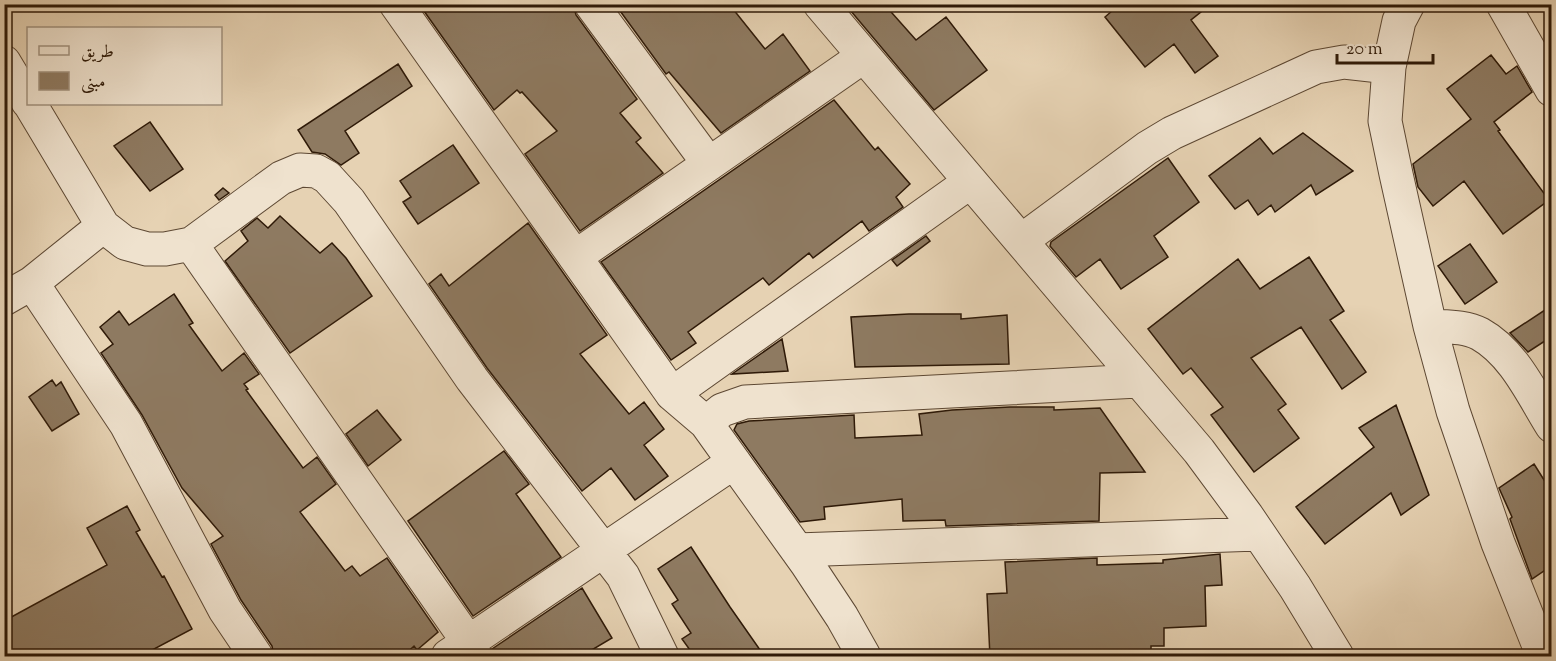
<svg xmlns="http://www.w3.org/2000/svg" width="1556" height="661" font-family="'Sorts Mill Goudy',Amiri,serif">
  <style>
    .building { fill: #8e7a61; stroke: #2f1a08; stroke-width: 1.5 }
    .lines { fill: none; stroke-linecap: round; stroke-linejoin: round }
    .minor-casing { stroke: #5d4833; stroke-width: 35 }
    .minor { stroke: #efe2ce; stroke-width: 33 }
  </style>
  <rect width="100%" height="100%" fill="#e6d2b3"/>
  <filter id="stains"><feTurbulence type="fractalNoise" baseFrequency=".00333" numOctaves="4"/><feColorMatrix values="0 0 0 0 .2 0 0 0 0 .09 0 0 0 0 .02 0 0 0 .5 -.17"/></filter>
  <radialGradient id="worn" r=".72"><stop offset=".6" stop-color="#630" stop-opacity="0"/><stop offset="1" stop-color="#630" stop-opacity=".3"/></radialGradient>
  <!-- building -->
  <path class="building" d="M431,4H573L576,15L637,99L620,113L641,138L636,142L663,173L580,231L525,154L557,131L522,92L520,93L517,90L494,110L424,11Z
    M615,4H729L765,49L783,34L810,71L721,133L669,72L666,74Z
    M845,4H884L916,40L946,17L987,70L934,110Z
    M1120,4H1211L1191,20L1218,56L1195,73L1174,44L1145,67L1105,17Z
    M1491,55L1506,74L1517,66L1532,92L1494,122L1500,130L1498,131L1549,200L1503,234L1464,181L1433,206L1418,187L1413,164L1471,119L1447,89Z
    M398,64L412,86L345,131L359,153L341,165L325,154L312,152L298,130Z
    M834,100L875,150L878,147L910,184L896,197L903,207L869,231L862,221L813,258L809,253L769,285L763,278L688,332L696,343L671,360L601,262Z
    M150,122L183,169L150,191L114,146Z
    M1303,133L1353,171L1316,195L1311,185L1275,212L1271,205L1258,215L1248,200L1235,209L1209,176L1260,138L1273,154Z
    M453,145L479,183L418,224L403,202L411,197L400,181Z
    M1168,158L1199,202L1154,236L1168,257L1121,289L1100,259L1076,277L1050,246L1051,242Z
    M223,188L229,193L219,200L215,195Z
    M280,216L320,253L332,243L346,258L372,296L290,353L225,261L248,241L241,231L257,218L268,228Z
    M528,223L607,335L580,354L629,414L644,402L664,429L644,445L668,476L635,500L611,468L582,491L487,368L429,284L441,274L449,286Z
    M926,236L930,241L897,266L892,260Z
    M1470,244L1497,282L1465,304L1438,266Z
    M1309,257L1344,311L1330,320L1366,372L1342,389L1301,327L1251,358L1286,404L1278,410L1299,438L1254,472L1211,415L1223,407L1191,368L1183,374L1148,329L1238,259L1260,289Z
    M174,294L193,323L189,325L222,371L244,353L259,374L244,384L248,389L246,390L303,468L317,457L336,484L300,512L345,571L352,566L360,576L387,558L438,632L417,650L414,646L402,657H274L272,646L241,600L211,544L223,536L182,488L142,415L101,353L113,344L100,327L119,311L129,325Z
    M1551,306V337L1528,352L1510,333Z
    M909,314H961V319L1007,315L1009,364L855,367L851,317Z
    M782,339L788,371L732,374Z
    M52,380L56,386L61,382L79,414L52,431L29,397Z
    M1396,405L1429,495L1401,515L1391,493L1325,544L1296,507L1374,447L1359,428Z
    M1010,407H1054V410L1100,408L1145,472L1100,473L1099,521L946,526L945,520L903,521L902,499L824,507L825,519L800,522L734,430L737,424L749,421L854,415L855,438L922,435L919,414L952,410Z
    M377,410L401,440L368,466L346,434Z
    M504,451L529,484L516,494L561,557L473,616L408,521Z
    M1534,464L1551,491V566L1532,579L1510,519L1512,517L1499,488Z
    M127,506L140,530L136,532L162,577L164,576L192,629L139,657H4V621L107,565L87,528Z
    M691,547L730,607L765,657H695L682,639L691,633L672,604L678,600L658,569Z
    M1220,554L1222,585L1205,586L1206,626L1164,628V646H1151V657H990L987,594L1007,593L1005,562L1097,558V565L1163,563V560Z
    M582,588L612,638L580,657H494L492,649Z"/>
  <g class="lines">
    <!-- minor casing -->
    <g class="minor-casing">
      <path id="minor" d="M396,4L672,394L706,423L807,564L842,617L864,656
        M591,4L709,164
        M820,4L1199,451L1247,516L1295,587L1337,656
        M1408,4L1399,21L1389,67L1385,121L1396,174L1430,326L1453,411L1498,543L1543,656
        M1503,4L1552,90
        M4,62L28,102
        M30,104L103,226L125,243L147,249H165L191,244
        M1021,241L1147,148L1172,133L1316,67L1344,62L1389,67
        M575,257L864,56
        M32,283L126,424L225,610L256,656
        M4,299L32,283L103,226
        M1430,326C1447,327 1465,326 1480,334C1514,353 1532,394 1552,426
        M672,394L970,182
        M706,423L722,410L745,402L1138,381
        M797,550L1258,534
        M448,656L734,462
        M475,656L469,643L191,244L281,178L300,170L316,171L327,177L349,201L472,379L623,576L662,656"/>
    </g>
    <!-- minor -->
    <use href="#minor" class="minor"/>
  </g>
  <!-- margin -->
  <rect width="1556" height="661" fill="none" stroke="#e6d2b3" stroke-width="24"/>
  <rect x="6" y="6" width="1544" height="649" fill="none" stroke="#2f1a08" stroke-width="3"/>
  <rect x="12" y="12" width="1532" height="637" fill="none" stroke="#2f1a08" stroke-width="1.5"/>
  <!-- legend -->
  <rect x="27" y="27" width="195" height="78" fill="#efe2ce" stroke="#a2927f" stroke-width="1.5"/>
  <rect x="39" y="46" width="30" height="9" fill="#efe2ce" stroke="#a2927f" stroke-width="1.5"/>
  <text x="81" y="57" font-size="18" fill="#2f1a08">طريق</text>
  <rect x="39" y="72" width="30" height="18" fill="#8e7a61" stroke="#a2927f" stroke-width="1.5"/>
  <text x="81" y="87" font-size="18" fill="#2f1a08">مبنى</text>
  <!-- scale -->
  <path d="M1337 54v9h96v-9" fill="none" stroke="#2f1a08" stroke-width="3"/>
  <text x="1346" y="54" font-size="18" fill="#2f1a08" stroke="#efe2ce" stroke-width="4.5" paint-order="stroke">20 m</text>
  <rect width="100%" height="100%" filter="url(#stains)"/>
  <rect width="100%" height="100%" fill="url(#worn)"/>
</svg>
